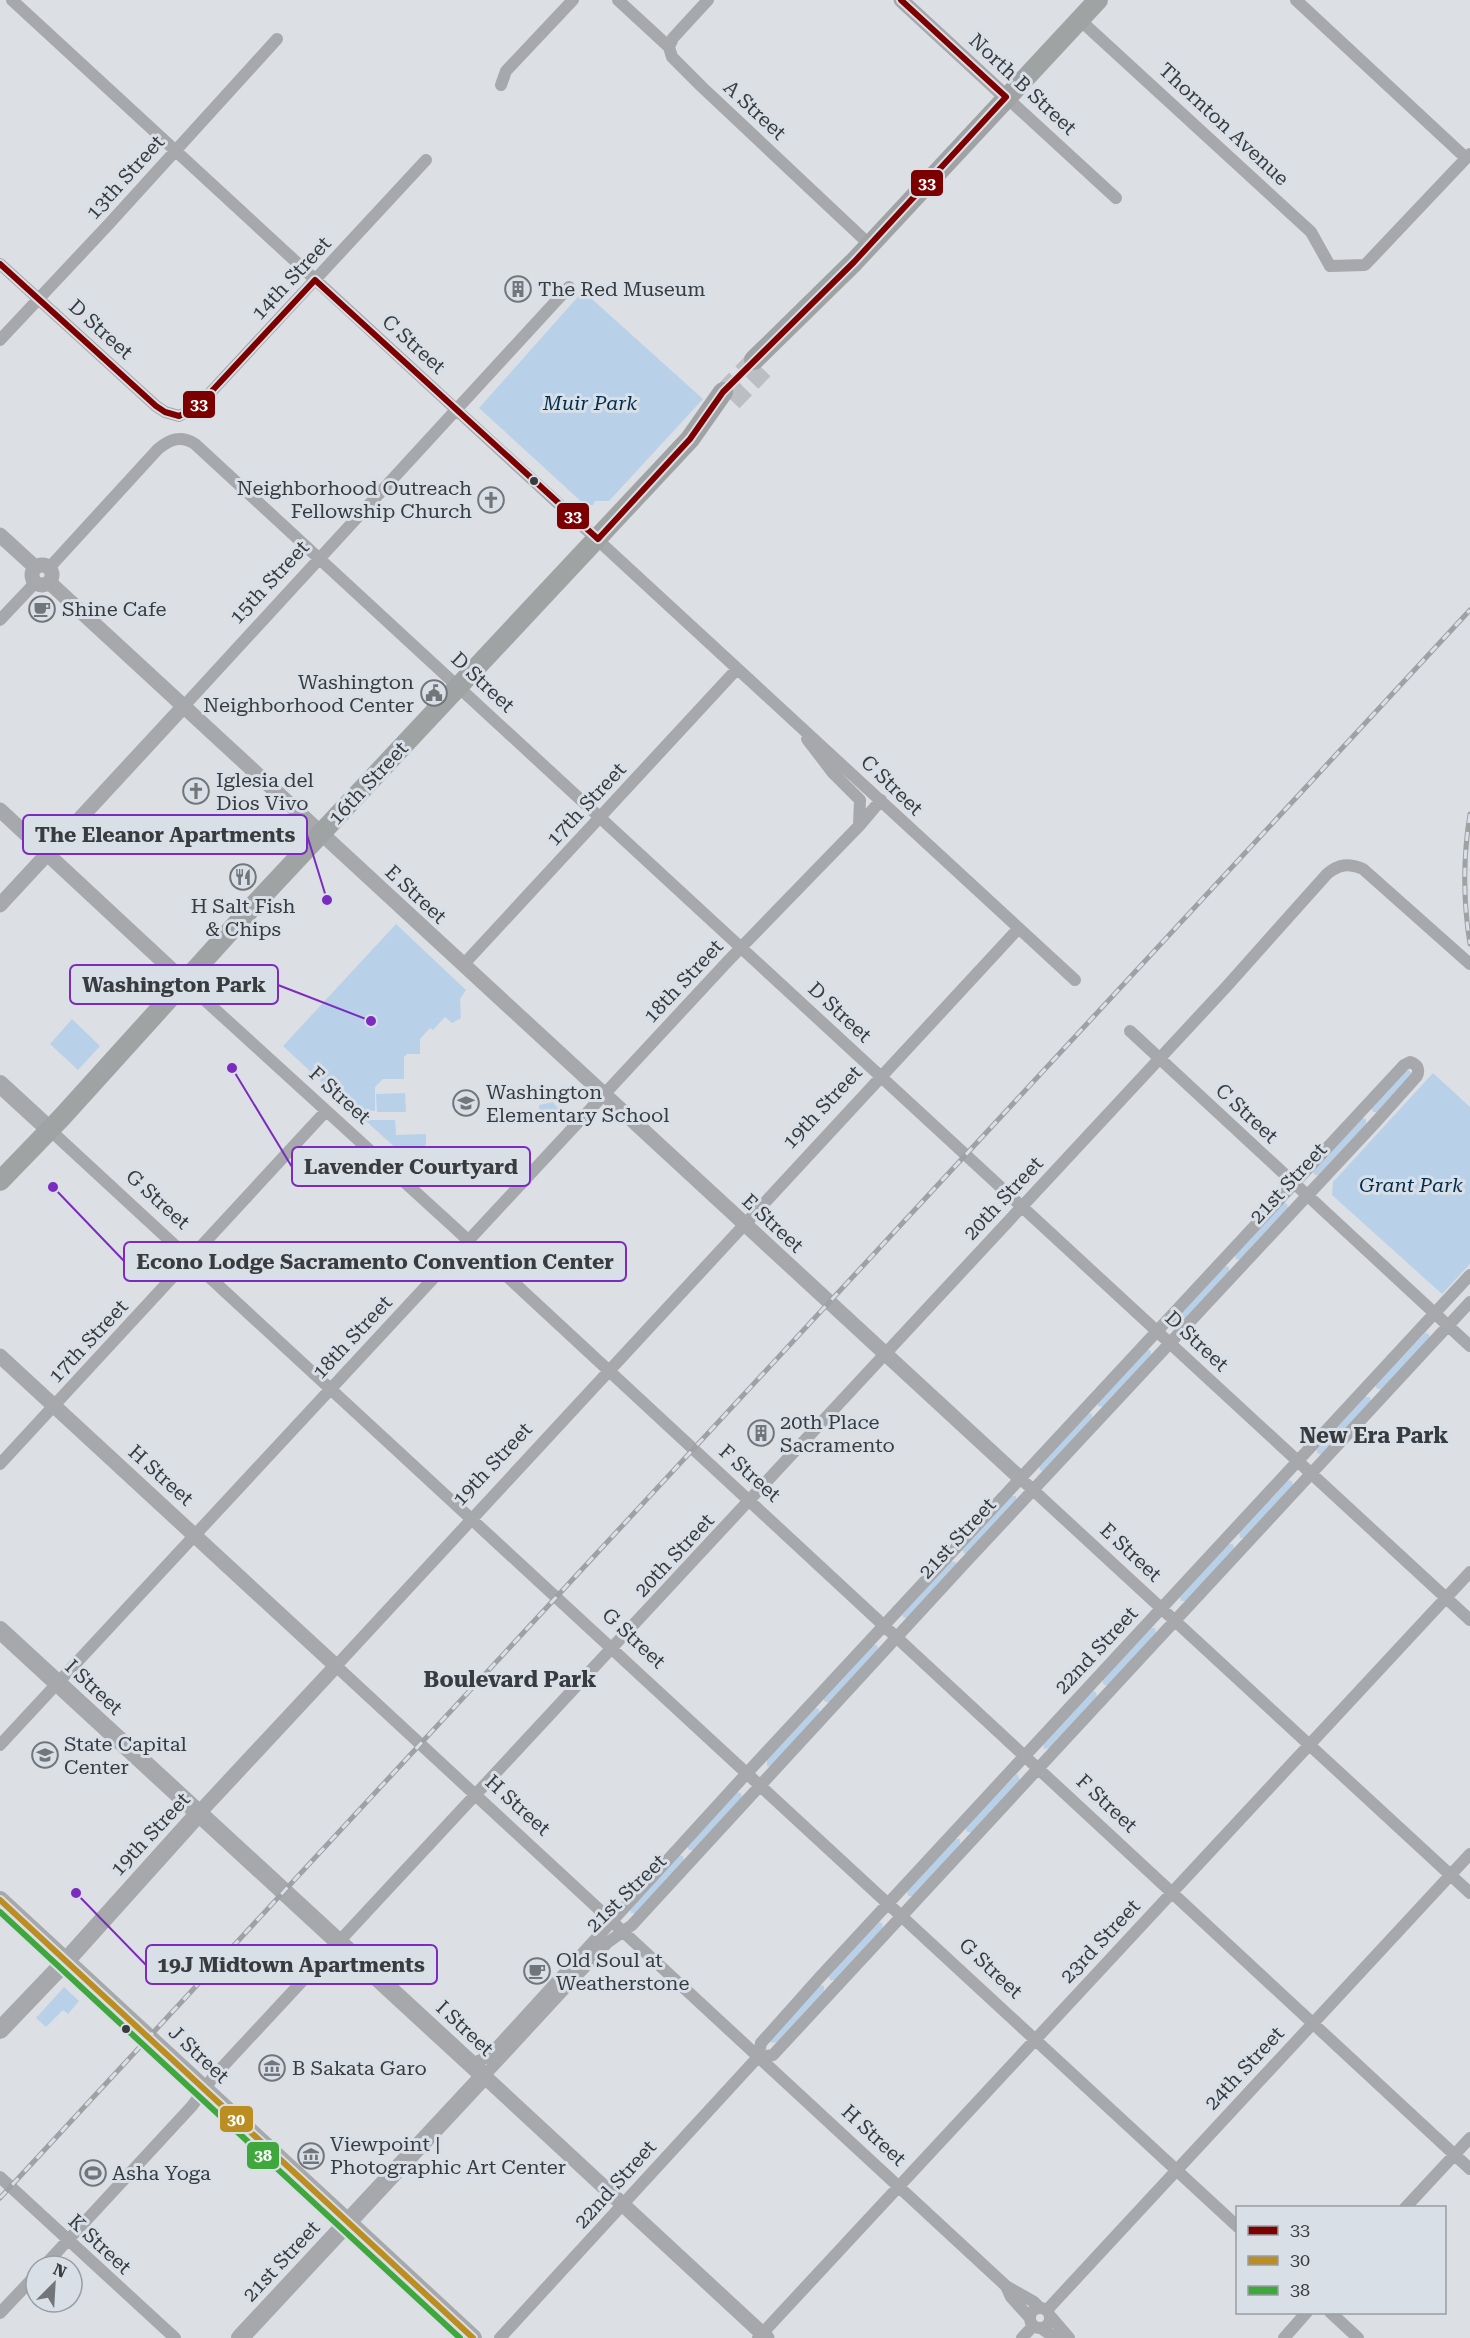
<svg xmlns="http://www.w3.org/2000/svg" width="1470" height="2338" font-family="'Roboto Serif',serif">
  <style>
    .green { fill: #b9d1e8 }
    .lines { fill: none; stroke-linecap: round; stroke-linejoin: round }
    .secondary-tunnel { stroke: #bbbec3; stroke-width: 18; stroke-dasharray: 18 9; stroke-linecap: butt }
    .minor { stroke: #a6a8ab; stroke-width: 12 }
    .tertiary { stroke: #a6a8ab; stroke-width: 15 }
    .secondary { stroke: #a6a8ab; stroke-width: 18 }
    .primary { stroke: #a0a3a4; stroke-width: 20 }
    .rail-casing { stroke: #a0a1a3; stroke-width: 5 }
    .rail { stroke: #d8dfe7; stroke-width: 3; stroke-dasharray: 9; stroke-linecap: butt }
    .bus-1-casing { stroke: #d8dfe7; stroke-width: 10 }
    .bus-2-casing { stroke: #d8dfe7; stroke-width: 10 }
    .bus-3-casing { stroke: #d8dfe7; stroke-width: 10 }
    .bus-1 { stroke: #7d0000; stroke-width: 6 }
    .bus-2 { stroke: #bc8e21; stroke-width: 6 }
    .bus-3 { stroke: #40a73d; stroke-width: 6 }
    .bus-dot { fill: #393c3f; stroke: #d8dfe7; stroke-width: 2 }
    .labels { text-anchor: middle; dominant-baseline: central; stroke-width: 6; stroke-linejoin: round; paint-order: stroke }
    .street-label { font-size: 20px; fill: #393c3f; stroke: #d8dfe7 }
    .poi-label { font-size: 20px; fill: #393c3f; stroke: #d8dfe7; text-anchor: start }
    .park-label { font-size: 20px; font-style: italic; fill: #002d4e; stroke: #d8dfe7 }
    .quarter-label { font-size: 22px; font-weight: bold; fill: #393c3f; stroke: #d8dfe7 }
    .leader { fill: none; stroke: #7b2cbf; stroke-width: 2 }
    .callout-dot { fill: #7b2cbf; stroke: #d8dfe7; stroke-width: 2 }
    .callout { fill: #d8dfe7; stroke: #7b2cbf; stroke-width: 2 }
    .callout-label { font-size: 21px; text-anchor: middle; font-weight: bold; fill: #393c3f }
    .line-badge { stroke: #d8dfe7; stroke-width: 2 }
    .badge-label { font-size: 16px; text-anchor: middle; font-weight: bold; fill: #fff }
  </style>
  <rect width="100%" height="100%" fill="#dcdfe4"/>
  <!-- green -->
  <path class="green" d="M583,291L703,399L609,501H595L593,505H585L479,408Z
    M396,924L466,990L460,999L461,1018L452,1023L445,1017L433,1030L430,1028L420,1039V1054H407L404,1057V1079H383L375,1087V1111H353L283,1046Z
    M72,1019L100,1046L78,1070L50,1044Z
    M1407,1069L1412,1073L1377,1112H1373L1371,1108Z
    M1433,1073L1470,1107V1264L1442,1294L1332,1195L1333,1182Z
    M405,1093L406,1112H377L376,1094Z
    M553,1102L561,1112L556,1117L547,1119L539,1111V1105Z
    M1361,1118L1366,1119V1124L1318,1175H1315L1312,1171Z
    M365,1120H395L396,1135L426,1134V1144L412,1163Z
    M1284,1202L1287,1204L1288,1208L1240,1260L1236,1259L1235,1255Z
    M1224,1266L1229,1267V1272L1182,1323H1178L1176,1319Z
    M1425,1333L1429,1334V1339L1382,1390L1376,1388V1385Z
    M1147,1349L1151,1351V1355L1103,1407L1098,1406V1403Z
    M1365,1397H1370L1371,1402L1322,1455L1317,1453V1449Z
    M1088,1413L1092,1414V1419L1043,1471L1040,1470L1039,1465Z
    M1287,1480L1292,1481L1293,1486L1245,1538H1240L1239,1532Z
    M1011,1496H1016V1501L966,1554L964,1553L962,1550Z
    M1228,1544H1233L1234,1549L1187,1601H1181L1180,1597Z
    M951,1561L957,1563L908,1619L903,1617L902,1615Z
    M1151,1628H1155L1156,1633L1107,1686L1103,1684V1679Z
    M873,1645H877L878,1650L829,1703L824,1701V1699Z
    M1092,1691L1096,1692L1097,1697L1050,1748L1044,1749L1043,1744Z
    M815,1708L819,1709L820,1714L770,1767L767,1766V1760Z
    M1017,1774L1020,1780L971,1833L966,1831V1826Z
    M736,1792L741,1793L742,1798L694,1850H689L687,1846Z
    M955,1839H960V1844L913,1896H908L907,1891Z
    M679,1855L683,1856L684,1861L636,1913H631L630,1909Z
    M878,1922L882,1923L883,1928L835,1980H830L829,1976Z
    M819,1985L824,1986V1991L777,2042L772,2043L770,2041Z
    M64,1987L79,2001L68,2014L63,2010L46,2027L36,2018Z"/>
  <g class="lines">
    <!-- secondary-tunnel -->
    <path class="secondary-tunnel" d="M723,392L754,360
      M733,402L764,370"/>
    <!-- minor -->
    <path class="minor" d="M12,0L1075,980
      M618,0L669,47L672,57L702,87L870,245
      M1296,0L1466,158
      M1080,20L1311,232L1330,266L1365,265L1470,154
      M669,47L673,38L708,0
      M501,85L506,71L573,0
      M1006,97L1116,198
      M0,264L156,406L165,412L179,416L197,407L426,160
      M0,340L108,225L277,39
      M49,568L158,449C170,439 181,435 195,444L1470,1620
      M0,620L35,583
      M184,706L569,287
      M807,739L833,773L860,800L859,825
      M1018,929L336,1666L1006,2286L1034,2302L1040,2308
      M463,965L737,669
      M185,982L456,1229L1470,2169
      M1130,1031L1470,1346
      M50,1130L1238,2227
      M0,1464L326,1111
      M1020,1478L1470,1893
      M0,1745L728,961L859,826L881,800
      M758,2057L773,2055L1470,1302
      M471,2064L488,2057L747,1773L1404,1065L1410,1062C1417,1064 1420,1069 1417,1076L1375,1123L964,1564L632,1925L607,1943L484,2076
      M0,2177L175,2338
      M1405,2208L1470,2138
      M44,2266L192,2106L214,2076L1227,986L1327,874C1339,864 1348,863 1363,869L1470,964
      M1006,2286L1011,2297L1030,2318
      M1030 2318a10 10 0 1 1 20 0a10 10 0 1 1-20 0Z
      M1047,2310L1470,1854
      M1330,2312L1358,2338
      M0,2313L36,2275
      M1051,2317L1069,2338
      M1041,2328L1055,2338
      M500,2338L758,2057L761,2043L820,1977L1470,1275
      M758,2338L1470,1572
      M1022,2338L1033,2326
      M1284,2338L1307,2312"/>
    <!-- tertiary -->
    <path class="tertiary" d="M901,0L1006,97
      M0,535L35,567
      M32 575a10 10 0 1 1 20 0a10 10 0 1 1-20 0Z
      M50,583L1020,1478
      M0,810L185,982
      M0,905L184,706
      M0,1356L336,1666L199,1813
      M484,2076L767,2338"/>
    <!-- secondary -->
    <path class="secondary" d="M0,1084L50,1130
      M0,1630L484,2076L240,2338
      M0,1900L473,2338
      M0,2030L66,1961L199,1813"/>
    <!-- primary -->
    <path class="primary" d="M754,360L854,262L1098,0
      M0,1181L62,1117L253,906L690,439L723,392"/>
    <!-- rail casing -->
    <g class="rail-casing">
      <path id="rail" d="M1470,814C1463,857 1463,901 1470,944
        M0,2198L1470,610"/>
    </g>
    <!-- rail -->
    <use href="#rail" class="rail"/>
    <!-- bus-1 casing -->
    <g class="bus-1-casing">
      <path id="bus-1" d="M0,264L156,406L165,412L179,416L197,407L315,280L598,539L690,439L723,392L854,262L1006,97L901,0"/>
    </g>
    <!-- bus-2 casing -->
    <g class="bus-2-casing">
      <path id="bus-2" d="M0,1900L473,2338"/>
    </g>
    <!-- bus-3 casing -->
    <g class="bus-3-casing">
      <path id="bus-3" d="M0,1912L460,2338"/>
    </g>
    <!-- bus-1 -->
    <use href="#bus-1" class="bus-1"/>
    <!-- bus-2 -->
    <use href="#bus-2" class="bus-2"/>
    <!-- bus-3 -->
    <use href="#bus-3" class="bus-3"/>
  </g>
  <!-- icons -->
  <defs>
    <g id="building-ring" transform="scale(1.35)"><circle r="9.5" fill="#d8dfe7" stroke="#727579" stroke-width="1.5"/><path d="M-4-6H4V6H1V3H-1V6H-4ZM-2.5-4.3h1.7v1.8h-1.7ZM.8-4.3h1.7v1.8H.8ZM-2.5-1h1.7V.8h-1.7ZM.8-1h1.7V.8H.8Z" fill="#727579"/></g>
    <g id="church-ring" transform="scale(1.35)"><circle r="9.5" fill="#d8dfe7" stroke="#727579" stroke-width="1.5"/><path d="M-1.2-6h2.4v3.5h3.3v2.4h-3.3V6h-2.4V-.1h-3.3v-2.4h3.3Z" fill="#727579"/></g>
    <g id="cafe-ring" transform="scale(1.35)"><circle r="9.5" fill="#d8dfe7" stroke="#727579" stroke-width="1.5"/><path d="M-5.5-4.5H6V0H3Q3 3.5 0 3.5H-2.5Q-5.5 3.5-5.5 0ZM3-3.2v2h1.7v-2ZM-6 4.5H4V6H-6Z" fill="#727579"/></g>
    <g id="civic-ring" transform="scale(1.35)"><circle r="9.5" fill="#d8dfe7" stroke="#727579" stroke-width="1.5"/><path d="M-.6-6.5H3V-4.5H.6V-3L4-1V1h2V6H-6V1h2V-1L-.6-3ZM-1.2 2.5V6h2.4V2.5Z" fill="#727579"/></g>
    <g id="restaurant-ring" transform="scale(1.35)"><circle r="9.5" fill="#d8dfe7" stroke="#727579" stroke-width="1.5"/><path d="M-5-6h1v4h1v-4h1v4h1v-4h1v5L-1.5 .5V6h-2V.5L-5-1ZM5-6V6H3V1.5H1.5Q1.5-4 5-6Z" fill="#727579"/></g>
    <g id="school-ring" transform="scale(1.35)"><circle r="9.5" fill="#d8dfe7" stroke="#727579" stroke-width="1.5"/><path d="M0-5L7-2L0 1L-7-2ZM-4 1L0 2.5L4 1V4Q0 6-4 4Z" fill="#727579"/></g>
    <g id="university-ring" transform="scale(1.35)"><circle r="9.5" fill="#d8dfe7" stroke="#727579" stroke-width="1.5"/><path d="M0-5L7-2L0 1L-7-2ZM-4 1L0 2.5L4 1V4Q0 6-4 4Z" fill="#727579"/></g>
    <g id="museum-ring" transform="scale(1.35)"><circle r="9.5" fill="#d8dfe7" stroke="#727579" stroke-width="1.5"/><path d="M0-6L6-3V-2H-6V-3ZM-5-1h2V3h-2ZM-1-1h2V3h-2ZM3-1h2V3H3ZM-6 4H6V6H-6Z" fill="#727579"/></g>
    <g id="stadium-ring" transform="scale(1.35)"><circle r="9.5" fill="#d8dfe7" stroke="#727579" stroke-width="1.5"/><path d="M0-5a6.5 5 0 1 0 0 10a6.5 5 0 1 0 0-10ZM-3.5-1.8h7v3.6h-7Z" fill="#727579"/></g>
  </defs>
  <g fill-rule="evenodd">
    <use href="#building-ring" x="518" y="289"/>
    <use href="#church-ring" x="491" y="500"/>
    <use href="#cafe-ring" x="42" y="609"/>
    <use href="#civic-ring" x="434" y="693"/>
    <use href="#church-ring" x="196" y="791"/>
    <use href="#restaurant-ring" x="243" y="877"/>
    <use href="#school-ring" x="466" y="1103"/>
    <use href="#building-ring" x="761" y="1433"/>
    <use href="#university-ring" x="45" y="1755"/>
    <use href="#cafe-ring" x="537" y="1971"/>
    <use href="#museum-ring" x="272" y="2068"/>
    <use href="#museum-ring" x="311" y="2156"/>
    <use href="#stadium-ring" x="93" y="2173"/>
  </g>
  <!-- markers -->
  <g class="bus-dot">
    <circle cx="534" cy="481" r="5"/>
    <circle cx="126" cy="2029" r="5"/>
  </g>
  <g class="labels">
    <!-- street labels -->
    <g class="street-label">
      <text transform="translate(1023 84) rotate(43)">North B Street</text>
      <text transform="translate(755 110) rotate(43)">A Street</text>
      <text transform="translate(1224 124) rotate(43)">Thornton Avenue</text>
      <text transform="translate(125 177) rotate(-48)">13th Street</text>
      <text transform="translate(291 278) rotate(-47)">14th Street</text>
      <text transform="translate(101 329) rotate(42)">D Street</text>
      <text transform="translate(414 344) rotate(42)">C Street</text>
      <text transform="translate(269 582) rotate(-47)">15th Street</text>
      <text transform="translate(483 682) rotate(43)">D Street</text>
      <text transform="translate(368 783) rotate(-47)">16th Street</text>
      <text transform="translate(892 785) rotate(44)">C Street</text>
      <text transform="translate(586 804) rotate(-47)">17th Street</text>
      <text transform="translate(416 894) rotate(43)">E Street</text>
      <text transform="translate(683 981) rotate(-47)">18th Street</text>
      <text transform="translate(840 1012) rotate(43)">D Street</text>
      <text transform="translate(340 1095) rotate(42)">F Street</text>
      <text transform="translate(822 1107) rotate(-47)">19th Street</text>
      <text transform="translate(1247 1113) rotate(43)">C Street</text>
      <text transform="translate(1288 1183) rotate(-47)">21st Street</text>
      <text transform="translate(1003 1198) rotate(-47)">20th Street</text>
      <text transform="translate(158 1199) rotate(42)">G Street</text>
      <text transform="translate(773 1223) rotate(43)">E Street</text>
      <text transform="translate(352 1337) rotate(-47)">18th Street</text>
      <text transform="translate(88 1341) rotate(-47)">17th Street</text>
      <text transform="translate(1197 1341) rotate(43)">D Street</text>
      <text transform="translate(492 1464) rotate(-47)">19th Street</text>
      <text transform="translate(750 1473) rotate(42)">F Street</text>
      <text transform="translate(161 1475) rotate(42)">H Street</text>
      <text transform="translate(957 1538) rotate(-47)">21st Street</text>
      <text transform="translate(1131 1552) rotate(43)">E Street</text>
      <text transform="translate(674 1555) rotate(-47)">20th Street</text>
      <text transform="translate(634 1638) rotate(43)">G Street</text>
      <text transform="translate(1096 1650) rotate(-47)">22nd Street</text>
      <text transform="translate(94 1687) rotate(43)">I Street</text>
      <text transform="translate(1107 1803) rotate(43)">F Street</text>
      <text transform="translate(518 1805) rotate(42)">H Street</text>
      <text transform="translate(150 1834) rotate(-47)">19th Street</text>
      <text transform="translate(626 1893) rotate(-44)">21st Street</text>
      <text transform="translate(1100 1941) rotate(-47)">23rd Street</text>
      <text transform="translate(991 1968) rotate(43)">G Street</text>
      <text transform="translate(465 2028) rotate(43)">I Street</text>
      <text transform="translate(199 2054) rotate(43)">J Street</text>
      <text transform="translate(1244 2068) rotate(-47)">24th Street</text>
      <text transform="translate(874 2135) rotate(43)">H Street</text>
      <text transform="translate(615 2184) rotate(-48)">22nd Street</text>
      <text transform="translate(100 2244) rotate(43)">K Street</text>
      <text transform="translate(281 2261) rotate(-47)">21st Street</text>
    </g>
    <!-- poi labels -->
    <g class="poi-label">
      <text x="538" y="289">The Red Museum</text>
      <text x="472" y="488" text-anchor="end">Neighborhood Outreach<tspan x="472" dy="23">Fellowship Church</tspan></text>
      <text x="62" y="609">Shine Cafe</text>
      <text x="414" y="682" text-anchor="end">Washington<tspan x="414" dy="23">Neighborhood Center</tspan></text>
      <text x="216" y="780">Iglesia del<tspan x="216" dy="23">Dios Vivo</tspan></text>
      <text x="243" y="906" text-anchor="middle">H Salt Fish<tspan x="243" dy="23">&amp; Chips</tspan></text>
      <text x="486" y="1092">Washington<tspan x="486" dy="23">Elementary School</tspan></text>
      <text x="780" y="1422">20th Place<tspan x="780" dy="23">Sacramento</tspan></text>
      <text x="64" y="1744">State Capital<tspan x="64" dy="23">Center</tspan></text>
      <text x="556" y="1960">Old Soul at<tspan x="556" dy="23">Weatherstone</tspan></text>
      <text x="292" y="2068">B Sakata Garo</text>
      <text x="330" y="2144">Viewpoint |<tspan x="330" dy="23">Photographic Art Center</tspan></text>
      <text x="112" y="2173">Asha Yoga</text>
    </g>
    <!-- park labels -->
    <g class="park-label">
      <text x="590" y="403">Muir Park</text>
      <text x="1411" y="1185">Grant Park</text>
    </g>
    <!-- quarter labels -->
    <g class="quarter-label">
      <text x="1374" y="1435">New Era Park</text>
      <text x="510" y="1679">Boulevard Park</text>
    </g>
  </g>
  <!-- callouts -->
  <path class="leader" d="M327 900L307 835M371 1021L278 985M232 1068L292 1167M53 1187L124 1261M76 1893L146 1965"/>
  <g class="callout-dot">
    <circle cx="327" cy="900" r="6"/>
    <circle cx="371" cy="1021" r="6"/>
    <circle cx="232" cy="1068" r="6"/>
    <circle cx="53" cy="1187" r="6"/>
    <circle cx="76" cy="1893" r="6"/>
  </g>
  <g class="callout">
    <rect x="23" y="815" width="284" height="39" rx="6"/>
    <rect x="70" y="965" width="208" height="39" rx="6"/>
    <rect x="292" y="1147" width="238" height="39" rx="6"/>
    <rect x="124" y="1242" width="502" height="39" rx="6"/>
    <rect x="146" y="1945" width="291" height="39" rx="6"/>
  </g>
  <g class="callout-label">
    <text x="165" y="842">The Eleanor Apartments</text>
    <text x="174" y="992">Washington Park</text>
    <text x="411" y="1174">Lavender Courtyard</text>
    <text x="375" y="1269">Econo Lodge Sacramento Convention Center</text>
    <text x="291" y="1972">19J Midtown Apartments</text>
  </g>
  <g class="line-badge">
    <rect x="910" y="169" width="34" height="28" rx="6" fill="#7d0000"/>
    <rect x="182" y="390" width="34" height="29" rx="6" fill="#7d0000"/>
    <rect x="556" y="502" width="34" height="28" rx="6" fill="#7d0000"/>
    <rect x="219" y="2105" width="35" height="28" rx="6" fill="#bc8e21"/>
    <rect x="246" y="2141" width="34" height="29" rx="6" fill="#40a73d"/>
  </g>
  <g class="badge-label">
    <text x="927" y="189">33</text>
    <text x="199" y="410">33</text>
    <text x="573" y="522">33</text>
    <text x="236" y="2125">30</text>
    <text x="263" y="2161">38</text>
  </g>
  <!-- legend -->
  <rect x="1236" y="2206" width="210" height="108" fill="#d8dfe7" stroke="#989ea4" stroke-width="1.5"/>
  <rect x="1248" y="2226" width="30" height="9" fill="#7d0000" stroke="#989ea4" stroke-width="1.5"/>
  <text x="1290" y="2236" font-size="18" fill="#393c3f">33</text>
  <rect x="1248" y="2256" width="30" height="9" fill="#bc8e21" stroke="#989ea4" stroke-width="1.5"/>
  <text x="1290" y="2266" font-size="18" fill="#393c3f">30</text>
  <rect x="1248" y="2286" width="30" height="9" fill="#40a73d" stroke="#989ea4" stroke-width="1.5"/>
  <text x="1290" y="2296" font-size="18" fill="#393c3f">38</text>
  <!-- north arrow -->
  <g transform="translate(54 2284) rotate(24)"><circle r="28" fill="#d8dfe7" stroke="#989ea4" stroke-width="1.5"/>
  <path d="M0-4.5L10 22L0 15L-10 22Z" fill="#727579"/>
  <text y="-9" font-size="16" font-weight="bold" text-anchor="middle" fill="#393c3f">N</text>
  </g>
</svg>
